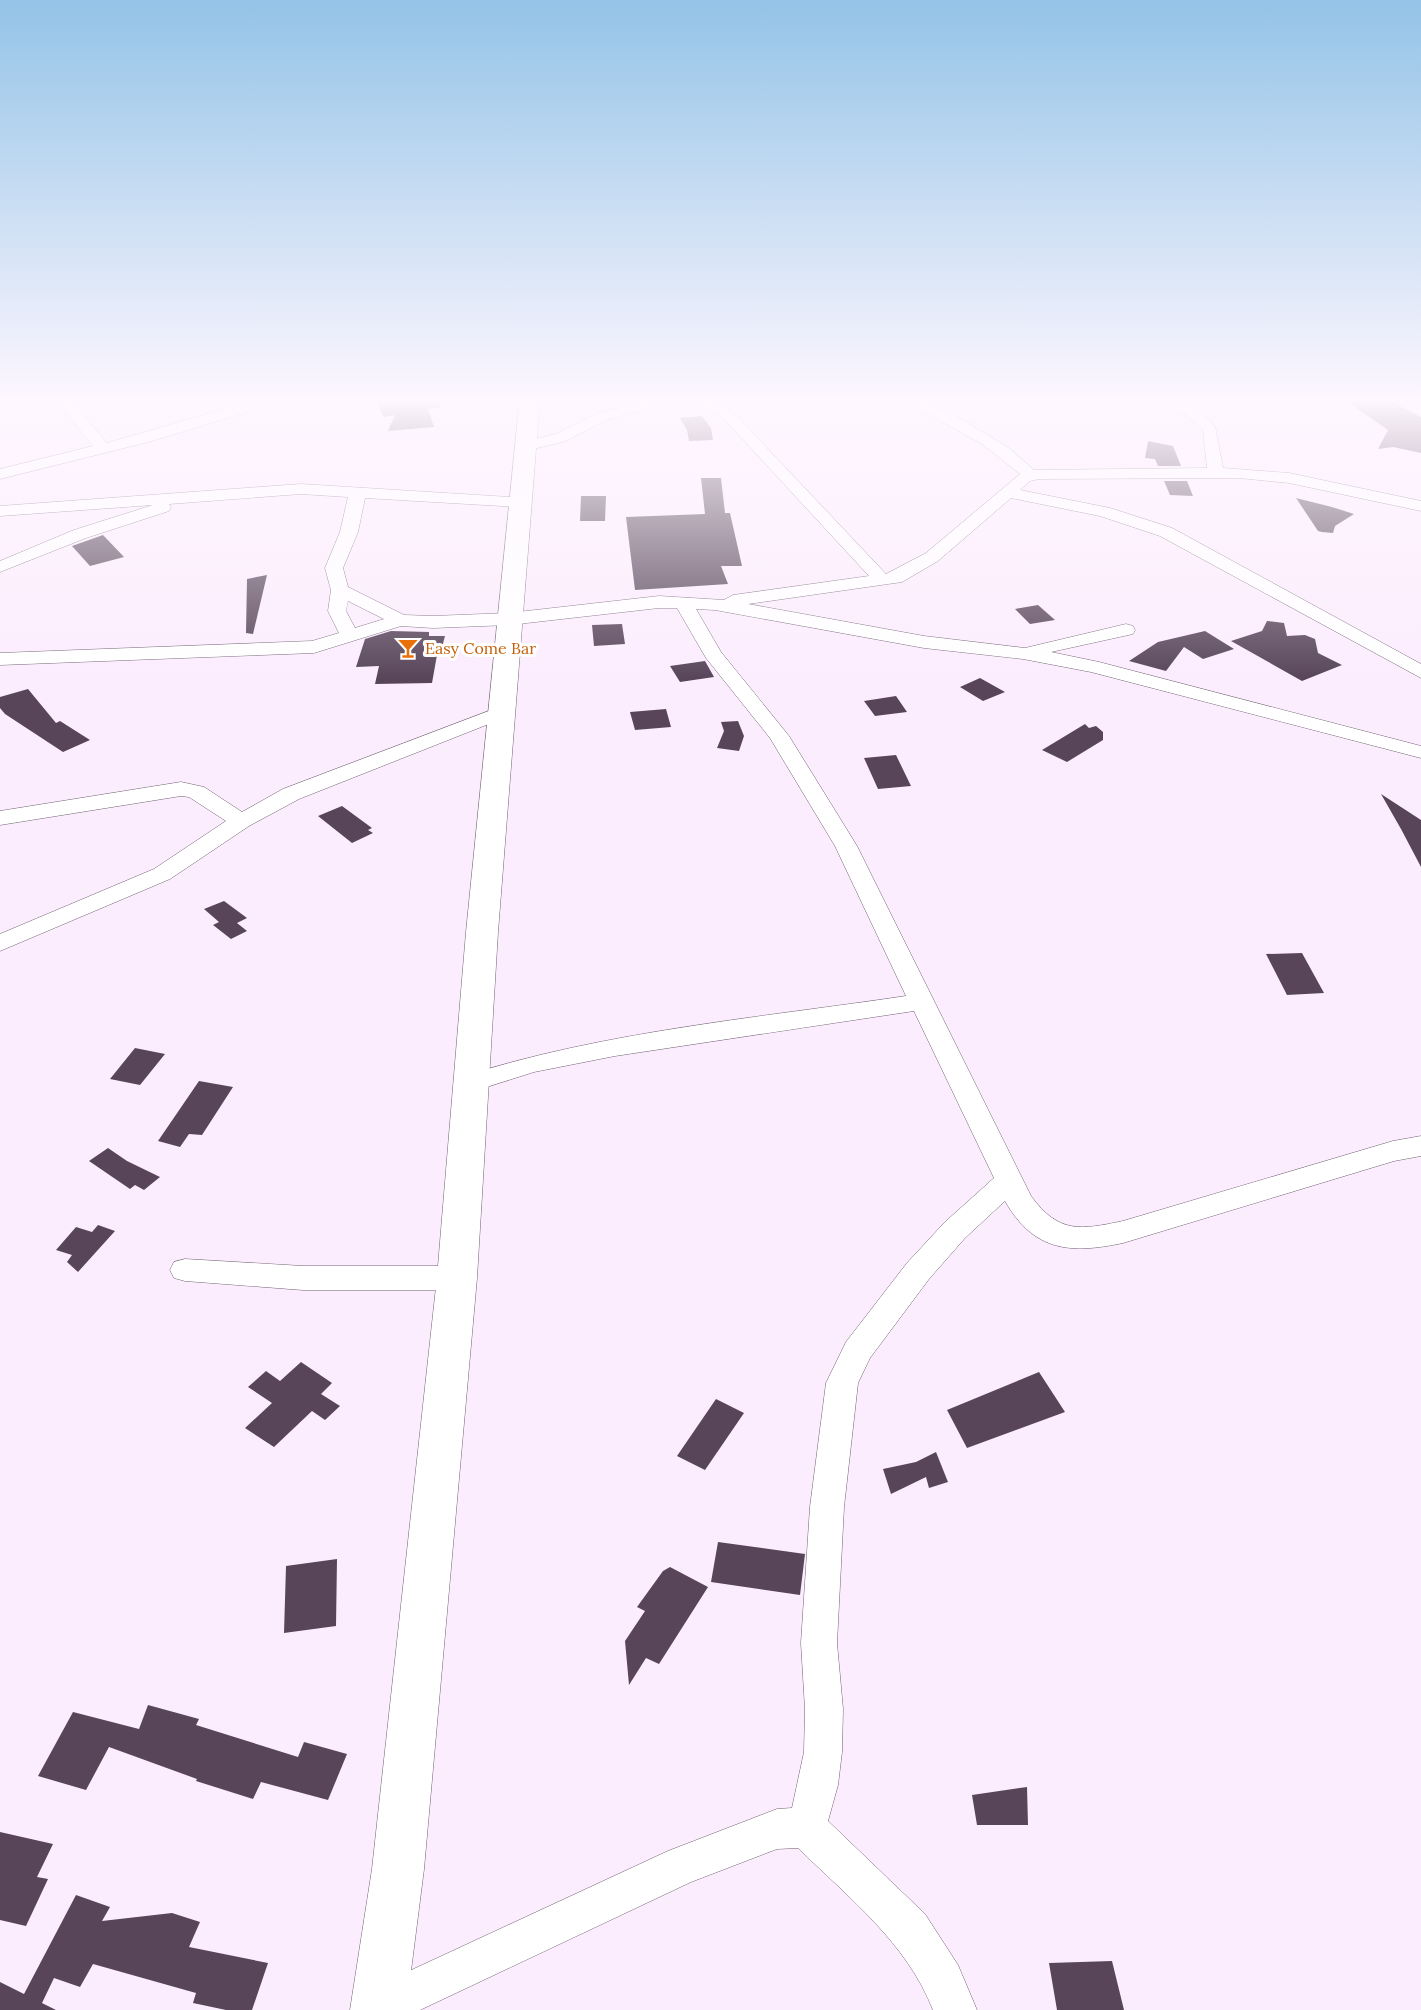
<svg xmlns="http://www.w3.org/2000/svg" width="1421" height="2010" font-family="Lora,serif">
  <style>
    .building { fill: #58455a }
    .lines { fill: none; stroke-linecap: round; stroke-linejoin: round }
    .street-casing { stroke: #6f6270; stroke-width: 1 }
    .primary-casing { stroke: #6f6270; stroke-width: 1 }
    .street { fill: #fff; fill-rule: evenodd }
    .primary { fill: #fff; fill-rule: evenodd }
    .labels { text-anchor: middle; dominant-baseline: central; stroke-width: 6; stroke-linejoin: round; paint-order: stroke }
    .far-food-label { font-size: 16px; fill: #c56008; stroke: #fff; text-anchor: start }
  </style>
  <rect width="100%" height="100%" fill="#fcedfe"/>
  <!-- building -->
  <path class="building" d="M374,398H440V407L428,409L434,427L388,431L395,415L384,417Z
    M1342,398H1385L1421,417V453L1393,447L1378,449L1388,430Z
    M702,416L711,428L713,440L689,441L687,430L680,418Z
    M1148,441L1173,446L1181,466H1158L1155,459L1145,458Z
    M701,478H721L725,513H730L742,566H721L728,584L635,590L626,517L705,514Z
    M1164,481H1187L1193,496L1170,495Z
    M581,496H606L605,521H580Z
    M1296,498L1332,507L1354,514L1335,526L1333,533L1322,532L1318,531Z
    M103,535L124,557L90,566L72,546Z
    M267,575L253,634L246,633L247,579Z
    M1038,605L1055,620L1030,624L1015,609Z
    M1267,621L1284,623L1287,636L1305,635L1315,639L1318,653L1342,665L1302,681L1231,641L1262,631Z
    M622,624L625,644L594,646L592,625Z
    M391,631L429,632V636H445L440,655H437L432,683L375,684L379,666L356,667L365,639Z
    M1205,631L1234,649L1203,659L1184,647L1166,671L1129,661L1158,642Z
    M705,661L714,677L680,682L670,666Z
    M980,678L1005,692L983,701L960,687Z
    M28,689L56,723L60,721L90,740L63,752L5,714L0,708V697Z
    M896,696L907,712L875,716L864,701Z
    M666,709L671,727L635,730L630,712Z
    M738,721L744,736L739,751L717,748L724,731L721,722Z
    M1085,724L1089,728L1096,726L1103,732V740L1067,762L1042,750Z
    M896,755L911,786L878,789L864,758Z
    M1381,794L1421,820V867L1401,829Z
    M342,806L372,828L368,830L373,833L352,843L318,816Z
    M224,901L247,918L237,923L247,931L231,939L213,925L219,922L204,909Z
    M1302,953L1324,993L1287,995L1266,954Z
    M135,1048L165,1054L140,1085L110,1079Z
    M199,1081L233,1087L202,1135L189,1134L180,1147L158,1141Z
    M108,1148L127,1161L160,1177L144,1190L135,1185L130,1189L89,1161Z
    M98,1225L115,1231L78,1272L67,1262L72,1255L56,1250L76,1227L92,1232Z
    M301,1362L332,1383L321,1394L340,1406L325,1420L312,1411L274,1447L245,1428L272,1403L248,1387L266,1371L280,1381Z
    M1039,1372L1065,1412L967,1448L947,1410Z
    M716,1399L744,1413L705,1470L677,1456Z
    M936,1452L948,1482L929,1488L926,1477L891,1494L883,1469L916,1462Z
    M718,1542L805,1554L800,1595L711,1582Z
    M337,1559L336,1626L284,1633L286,1566Z
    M670,1567L708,1587L659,1664L646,1658L629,1685L625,1641L645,1611L637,1607L663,1571Z
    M148,1705L199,1719L196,1725L298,1757L304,1742L347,1754L328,1800L261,1782L253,1799L196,1781L197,1779L109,1747L86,1790L38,1776L73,1712L139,1729Z
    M1027,1787L1028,1825H977L972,1795Z
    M0,1832L53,1844L37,1877L48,1879L26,1926L0,1920Z
    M76,1895L110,1907L102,1921L172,1913L200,1922L189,1947L268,1963L252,2010H226L193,2003L196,1993L93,1964L80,1987L54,1978L42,2003L56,2010H0V1982L24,1994Z
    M1112,1961L1124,2010H1057L1049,1963Z"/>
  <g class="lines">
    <!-- street casing -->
    <g class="street-casing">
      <path id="street" d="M54,398H69L107,443L263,398H286L284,401L148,442L0,479V469L93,446Z
        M653,398H676L674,401L606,420L566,441L525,451L517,446L519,443L556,434L596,414Z
        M686,398H704L734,413L886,574L926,553L1020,474L982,444L900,398H918L961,419L1009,448L1034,470L1207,468L1203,430L1185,414L1154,398H1173L1195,408L1215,426L1223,468L1289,473L1421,501V511L1289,483L1239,478L1039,479L1030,481L1020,490L1110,508L1172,528L1421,664V678L1160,536L1100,516L1011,498L938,561L902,582L748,604L924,636L1025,648L1126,624L1133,626L1135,630L1133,634L1051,652L1099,662L1421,746V758L1091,672L1023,659L924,648L715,610L696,609L721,652L789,736L857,846L1031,1196C1059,1234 1080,1230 1123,1221L1393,1141L1421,1136V1156L1394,1161L1123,1243C1071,1254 1034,1252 1005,1201L965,1238L929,1279L870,1358L858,1383L844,1507L837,1643L843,1709L842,1752L838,1785L828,1821L925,1914L958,1965L977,2010H933C907,1943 848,1897 798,1848L777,1849L691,1882L420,2010H359L364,1992L668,1851L777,1809L792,1808L804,1752L805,1709L801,1643L810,1507L826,1383L846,1342L907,1263L945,1222L994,1178L914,1011L615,1056L534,1072L471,1092L461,1089L458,1083L461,1077C605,1031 758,1018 906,996L835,846L770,738L706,658L677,608H659L509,625L433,628L401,626L314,653L0,665V653L312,641L339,633L328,611L331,590L325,568L340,532L348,497L301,494L169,504L171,507L169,511L86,538L0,572V561L74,530L153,505L0,516V506L301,484L525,498L527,502L519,507L365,498L358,532L343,568L348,587L404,615L433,616L509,613L659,596L724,600L733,595L869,576L724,419ZM348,601L384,619L355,628L346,611Z
        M502,706L509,708L512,712L509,716L299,799L249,826L170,879L0,951V934L154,869L226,821L189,797L181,796L0,825V811L181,782L204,787L242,812L283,789Z
        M185,1259L303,1266H457L468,1270L472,1278L468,1286L457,1290H303L185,1281L174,1278L170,1270L174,1262Z"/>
    </g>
    <!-- primary casing -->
    <g class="primary-casing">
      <path id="primary" d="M520,398H540L498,932L477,1278L424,1869L406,2010H350L372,1869L437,1278L466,932Z"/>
    </g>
    <!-- street -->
    <use href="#street" class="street"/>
    <!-- primary -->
    <use href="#primary" class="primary"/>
  </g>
  <!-- sky -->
  <linearGradient id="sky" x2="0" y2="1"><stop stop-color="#93c3e7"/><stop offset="0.59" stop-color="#fef7ff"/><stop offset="1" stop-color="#fef7ff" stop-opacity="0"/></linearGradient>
  <rect width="1421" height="679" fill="url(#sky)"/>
  <!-- icons -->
  <defs>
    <g id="bar-bare" transform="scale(1.62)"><path d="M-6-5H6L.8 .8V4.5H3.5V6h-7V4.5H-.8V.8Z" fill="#e8710a" stroke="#fff" stroke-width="2.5" paint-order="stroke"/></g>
  </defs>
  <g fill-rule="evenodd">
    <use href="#bar-bare" x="408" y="648"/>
  </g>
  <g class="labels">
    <!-- far-food labels -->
    <g class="far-food-label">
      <text x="425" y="648">Easy Come Bar</text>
    </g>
  </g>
</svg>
